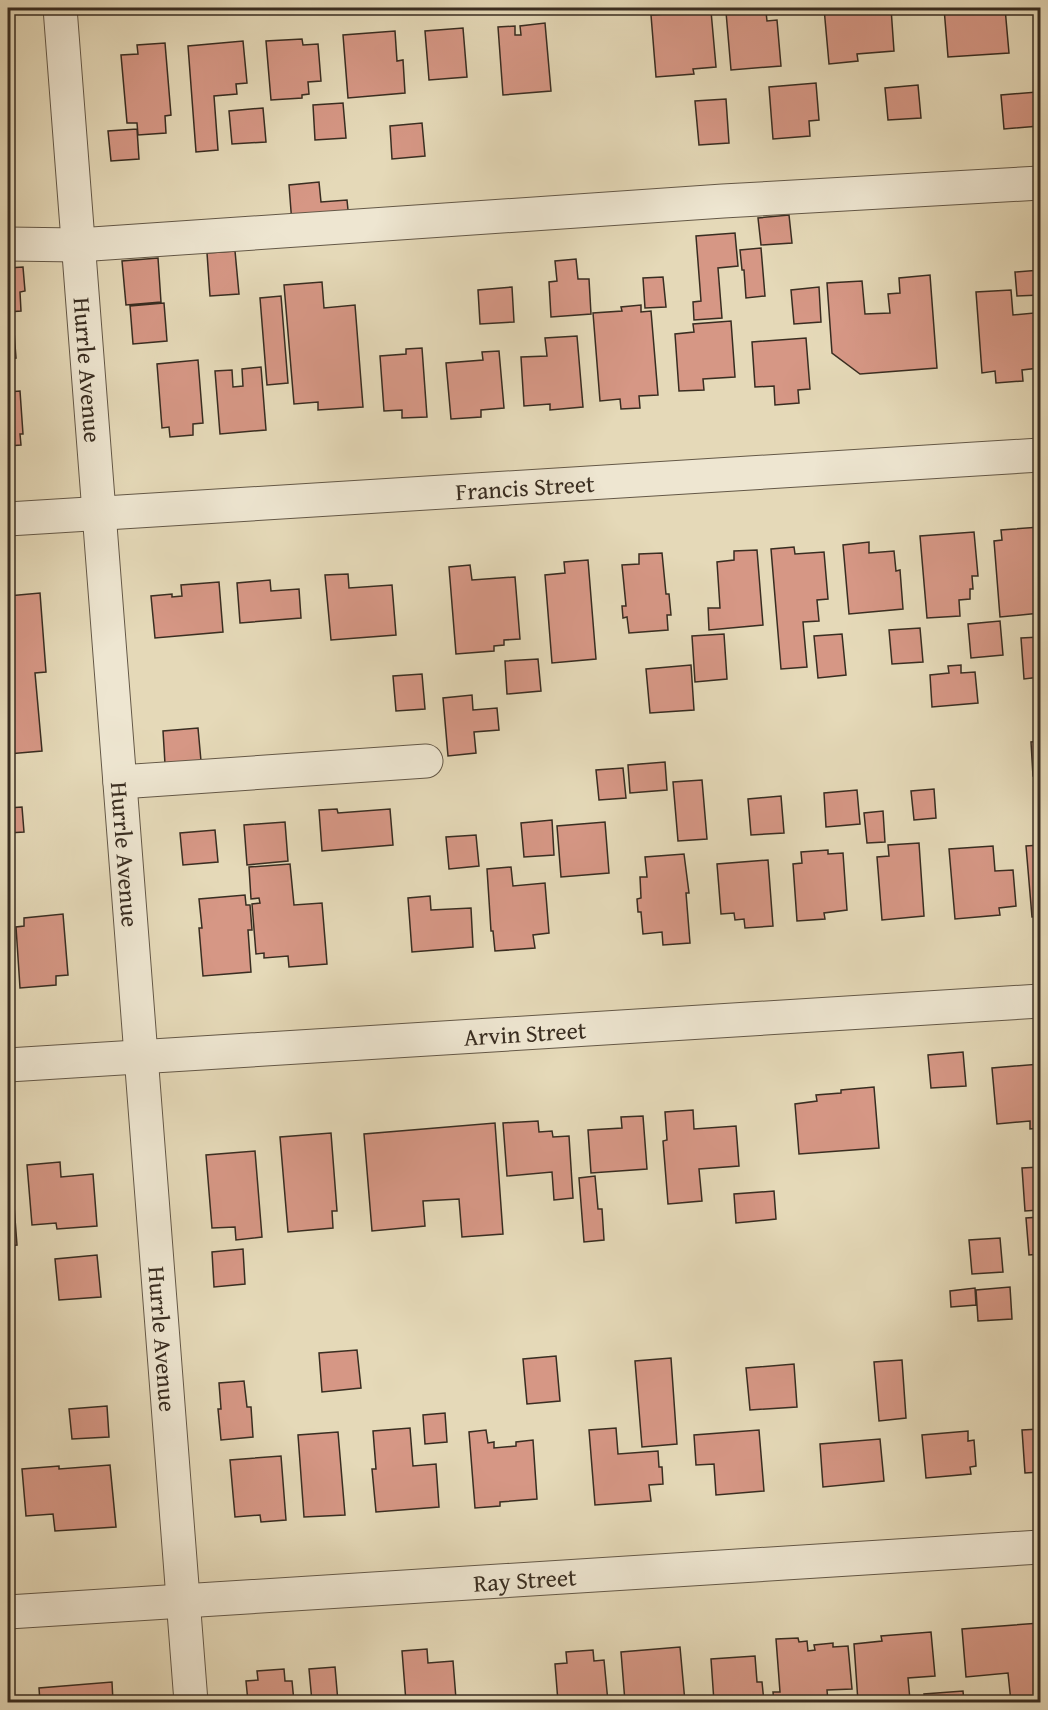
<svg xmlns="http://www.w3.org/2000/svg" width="1048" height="1710" font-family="'Gentium Book Plus',serif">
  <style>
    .building { fill: #d69785; stroke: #392d21; stroke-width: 1.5 }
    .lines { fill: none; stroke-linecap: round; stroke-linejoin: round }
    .minor-casing { stroke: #645847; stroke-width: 35 }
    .minor { stroke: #eee6d1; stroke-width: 33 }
    .labels { text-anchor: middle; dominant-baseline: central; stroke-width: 6; stroke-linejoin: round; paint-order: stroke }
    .street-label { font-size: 24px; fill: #392d21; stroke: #eee6d1 }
  </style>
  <rect width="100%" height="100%" fill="#e5d9b8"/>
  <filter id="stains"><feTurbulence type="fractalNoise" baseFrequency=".00333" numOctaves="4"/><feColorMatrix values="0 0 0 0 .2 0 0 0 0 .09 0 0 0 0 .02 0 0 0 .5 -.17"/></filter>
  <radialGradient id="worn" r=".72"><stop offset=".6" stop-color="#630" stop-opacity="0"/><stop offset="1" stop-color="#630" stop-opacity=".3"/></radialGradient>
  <!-- building -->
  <path class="building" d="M824,8H875V9L891,8L894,51L857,54L858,61L829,64Z
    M944,8H1005L1009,53L948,57Z
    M752,9V13L766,12L767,21L777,20L781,66L731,70L726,12Z
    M711,11L716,67L693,69L694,74L656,77L651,15Z
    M545,23L551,91L503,95L498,27L515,26V35H521L520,26Z
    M463,28L467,77L429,80L425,31Z
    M395,31L397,61L403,60L405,93L348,98L343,35Z
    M302,39L303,45L318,44L321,81L308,82L309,94L302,95V98L271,100L266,41Z
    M243,41L247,83L236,84L237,94L214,96L218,150L196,152L188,46Z
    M165,43L171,115L165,116L166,133L138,135L137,123H127L121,55L138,54L137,45Z
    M816,83L819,120L809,121L810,136L773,139L769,87Z
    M918,85L921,118L888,120L885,88Z
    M1037,92L1039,126L1004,129L1001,95Z
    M726,99L729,143L699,145L695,101Z
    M343,103L346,138L315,140L313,105Z
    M263,108L266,142L232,144L229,111Z
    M422,123L425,156L392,159L390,126Z
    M137,129L139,159L111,161L108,131Z
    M319,182L321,202L347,200L349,220L292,224L289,185Z
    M789,215L792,243L761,245L758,218Z
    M735,233L738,266L718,268L722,318L694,320L693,302L701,301L696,236Z
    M761,248L765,296L746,298L744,270H742L740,250Z
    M235,251L239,294L210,296L207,253Z
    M158,258L161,302L126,305L122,261Z
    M576,259L578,279H589L591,314L551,317L549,282L557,281L555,261Z
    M23,267L25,291L20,292L21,311L8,312V268Z
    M1040,270V295L1017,296L1015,272Z
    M930,275L937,368L860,374L832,353L827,283L862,281L865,314L890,313L888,294L900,293L899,278Z
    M663,277L666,307L645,308L643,278Z
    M322,282L324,308L355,305L363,407L318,410V402L294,404L284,285Z
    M512,287L514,322L480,324L478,290Z
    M819,287L821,322L794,324L791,290Z
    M1011,290L1013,315L1034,313L1039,368L1022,370L1023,381L996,383L995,371L982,373L976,292Z
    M281,296L288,383L267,385L260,298Z
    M164,303L167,341L133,344L130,306Z
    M641,305V312L651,311L658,395L639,396L640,408L621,409L620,399L600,401L593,313L622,311L621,307Z
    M8,318H13L16,358L8,359Z
    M731,321L735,377L703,379L704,390L679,391L675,334L694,332L693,324Z
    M577,336L583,407L550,410V404L524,406L521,357L547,356L545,338Z
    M806,338L810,389L798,390L799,403L775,405L774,386L755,387L752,342Z
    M422,348L427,417L402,418V410L384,411L380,356L406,354V349Z
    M499,351L504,408L481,410V417L451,419L446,363L483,360L482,352Z
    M198,360L203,423L193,424V435L170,437L169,427L162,428L157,364Z
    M261,367L266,430L220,434L215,371L232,370L233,387L243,386L242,369Z
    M20,391L23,434H20L21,445L8,446V392Z
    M1040,527V613L1000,617L994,541L1002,540L1001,530Z
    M974,532L978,576H972L973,589H970V599L959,600L960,616L927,618L920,536Z
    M869,542V553L894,551L896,571L900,570L903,609L849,614L843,545Z
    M794,547L795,554L824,552L828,599L817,600L819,621L803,622L807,667L781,669L771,549Z
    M757,550L763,625L709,630L708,608H720L717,562L734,560V551Z
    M662,553L666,594H669L671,615H667L668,630L629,633L627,617L623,618L622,606H626L622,565L639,564V554Z
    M588,560L596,659L552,663L545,575L565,573L564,562Z
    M470,565L472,580L515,577L520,639L504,640V645L494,646V651L456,654L449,567Z
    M348,574L349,588L392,585L396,635L331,640L325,575Z
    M270,580L271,591L299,589L301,618L240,623L237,583Z
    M219,582L223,632L155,638L151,596L172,594V597L182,596L181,585Z
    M40,593L46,672L35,673L42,751L8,754V596Z
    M1000,621L1003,655L971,658L968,624Z
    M920,628L923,662L892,664L889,630Z
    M724,634L727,679L695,682L692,636Z
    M842,634L846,675L818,678L814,636Z
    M1040,637V677L1024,679L1021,638Z
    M538,659L541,691L507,694L505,661Z
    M691,665L694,710L650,713L646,669Z
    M961,665V673L975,672L978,703L932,707L930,675L949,673L948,666Z
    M422,674L425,709L396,711L393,676Z
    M472,695L473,710L497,708L499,730L474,732L476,753L448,756L443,698Z
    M198,728L201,761L165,764L163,731Z
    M1040,741V776H1033L1031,742Z
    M665,762L667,790L630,793L628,765Z
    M623,768L626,798L599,800L596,770Z
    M702,780L707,839L678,841L673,782Z
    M934,789L936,818L914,820L911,791Z
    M857,790L860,824L826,827L824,793Z
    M1040,794V824H1038L1036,795Z
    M781,796L784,833L751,835L748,799Z
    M22,807L24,832L8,833V808Z
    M337,809L338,813L390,809L393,845L322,851L319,810Z
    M883,811L885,842L867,843L864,813Z
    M552,820L554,855L524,857L521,823Z
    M285,822L288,861L247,865L244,825Z
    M605,822L609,873L561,877L557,826Z
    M215,830L218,862L183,865L180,833Z
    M476,835L479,866L449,869L446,837Z
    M919,843L924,916L882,920L877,857L889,856L888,845Z
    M1040,845V916L1032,917L1026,846Z
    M993,846L995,871L1013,870L1016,906L999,908L1000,915L955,919L949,849Z
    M828,850V854L843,853L847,910L824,913L825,919L797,921L793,864L802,863L801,852Z
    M684,854L689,893H686L690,943L663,945L662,932L643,934L641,912H638L637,899L641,898L640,877H647L645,857Z
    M768,860L773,926L745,928L744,919L735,920L734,913L721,914L717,864Z
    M290,864L294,905L322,903L327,964L289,967L288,956L264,958V953L256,954L252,904L260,903L259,898L251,899L249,867Z
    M511,867L513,886L545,883L549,933L533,935L535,948L495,951L493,931H491L487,869Z
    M245,895L246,905H250L252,930H248L251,972L203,976L199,928H202L199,899Z
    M430,896L431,910L471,908L473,947L412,952L408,898Z
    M63,914L68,975L56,976V985L20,988L16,927L24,926V918Z
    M963,1052L966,1086L931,1088L928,1055Z
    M1040,1064V1128L1030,1129V1121L997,1124L992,1068Z
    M874,1087L879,1148L799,1154L795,1104L817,1101L816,1095L841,1093V1090Z
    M693,1110L694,1129L736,1126L739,1166L699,1169L702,1201L668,1204L663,1141L667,1140L665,1112Z
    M643,1116L647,1169L591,1173L588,1130L622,1128L621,1117Z
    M538,1121L539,1132L552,1131L553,1137L569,1136L573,1198L554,1200L552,1172L507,1176L503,1123Z
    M495,1123L503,1234L462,1237L459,1199L423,1201L425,1226L372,1231L364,1134Z
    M331,1133L337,1211H332L333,1228L288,1232L280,1137Z
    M255,1151L262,1237L236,1240L235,1227L212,1228L206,1155Z
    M60,1162L61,1177L93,1174L97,1226L57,1229L56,1223L32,1225L27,1165Z
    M8,1166H11L17,1245L8,1246Z
    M1040,1167V1254L1029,1255L1026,1218L1040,1217L1039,1210L1025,1211L1022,1168Z
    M595,1176L598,1209H602L604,1240L584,1242L579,1178Z
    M774,1191L776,1219L736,1223L734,1194Z
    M1000,1238L1003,1272L972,1274L969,1240Z
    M243,1249L245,1284L214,1287L212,1252Z
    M97,1255L101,1297L59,1300L55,1259Z
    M1010,1287L1012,1319L978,1321L976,1290Z
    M975,1288L976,1305L951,1307L950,1291Z
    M357,1350L361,1388L322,1392L319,1353Z
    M556,1356L560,1401L527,1404L523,1359Z
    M671,1358L677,1444L642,1447L635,1361Z
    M902,1360L906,1418L879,1421L874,1362Z
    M794,1364L797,1407L750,1410L746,1368Z
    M244,1381L247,1407H251L253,1437L221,1440L218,1409H221L219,1383Z
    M107,1406L109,1437L72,1439L69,1409Z
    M445,1413L447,1442L425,1444L423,1415Z
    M410,1428L413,1466L436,1464L439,1507L376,1512L372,1469H376L373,1431Z
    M616,1428L618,1454L658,1451L659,1467H662L663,1484L649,1485L651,1501L595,1505L589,1430Z
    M1040,1429V1472L1025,1473L1022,1430Z
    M486,1430L488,1443L494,1442V1448L516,1446V1442L533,1440L537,1499L500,1502V1506L475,1508L469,1432Z
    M759,1430L764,1491L716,1495L714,1464L696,1465L694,1435Z
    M968,1431V1441L974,1440L976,1466L970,1467L971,1474L926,1478L922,1435Z
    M338,1432L345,1515L304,1517L298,1435Z
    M880,1439L884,1481L823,1487L820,1444Z
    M281,1456L286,1520L261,1522L260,1515L235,1517L230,1460Z
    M110,1465L116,1527L55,1531L53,1514L26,1516L22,1469L59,1466V1469Z
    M1040,1623V1702H1011L1008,1673L966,1677L962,1629Z
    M931,1632L935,1676L908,1678L910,1700L858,1702L854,1644L882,1641L881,1636Z
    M798,1638L799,1642L807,1641L808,1651L815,1650L814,1645L833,1643V1647L848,1646L852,1689L827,1690L828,1702H774L773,1692H780L776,1639Z
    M680,1647L685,1702H625L621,1652Z
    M427,1649L428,1663L453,1661L456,1699H450V1702H406L402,1651Z
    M593,1650L594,1661L604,1660L608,1702H558L555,1664L567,1663L566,1652Z
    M755,1656L757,1682H762L764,1702H714L711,1659Z
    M335,1667L338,1702H312L309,1669Z
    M284,1669L285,1681H292L294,1702H248L246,1681L258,1680L257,1671Z
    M112,1682L113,1702H119H40L39,1688Z
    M963,1691L964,1702H925L924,1694Z"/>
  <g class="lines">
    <!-- minor casing -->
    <g class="minor-casing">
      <g id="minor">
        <path id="s1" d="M60,8L191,1702"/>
        <path d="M8,244L78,245L723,201L1040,183"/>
        <path id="s2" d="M8,519L1040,455"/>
        <path d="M120,782L426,761"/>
        <path id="s3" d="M8,1065L1040,1001"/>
        <path id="s4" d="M8,1612L1040,1547"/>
      </g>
    </g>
    <!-- minor -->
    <use href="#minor" class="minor"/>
  </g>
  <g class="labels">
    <!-- street labels -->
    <g class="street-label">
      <text stroke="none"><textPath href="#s1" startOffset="363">Hurrle Avenue</textPath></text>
      <text stroke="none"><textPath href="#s2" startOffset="518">Francis Street</textPath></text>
      <text stroke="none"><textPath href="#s1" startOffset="849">Hurrle Avenue</textPath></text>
      <text stroke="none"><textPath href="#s3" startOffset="518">Arvin Street</textPath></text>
      <text stroke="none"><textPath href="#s1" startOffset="1335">Hurrle Avenue</textPath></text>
      <text stroke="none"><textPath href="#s4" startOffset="518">Ray Street</textPath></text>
    </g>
  </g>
  <!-- margin -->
  <rect width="1048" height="1710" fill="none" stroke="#e5d9b8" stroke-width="30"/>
  <rect x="9" y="9" width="1030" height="1692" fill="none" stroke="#392d21" stroke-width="3"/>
  <rect x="15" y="15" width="1018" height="1680" fill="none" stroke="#392d21" stroke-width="1.5"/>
  <rect width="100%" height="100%" filter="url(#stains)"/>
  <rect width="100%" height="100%" fill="url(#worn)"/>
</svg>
